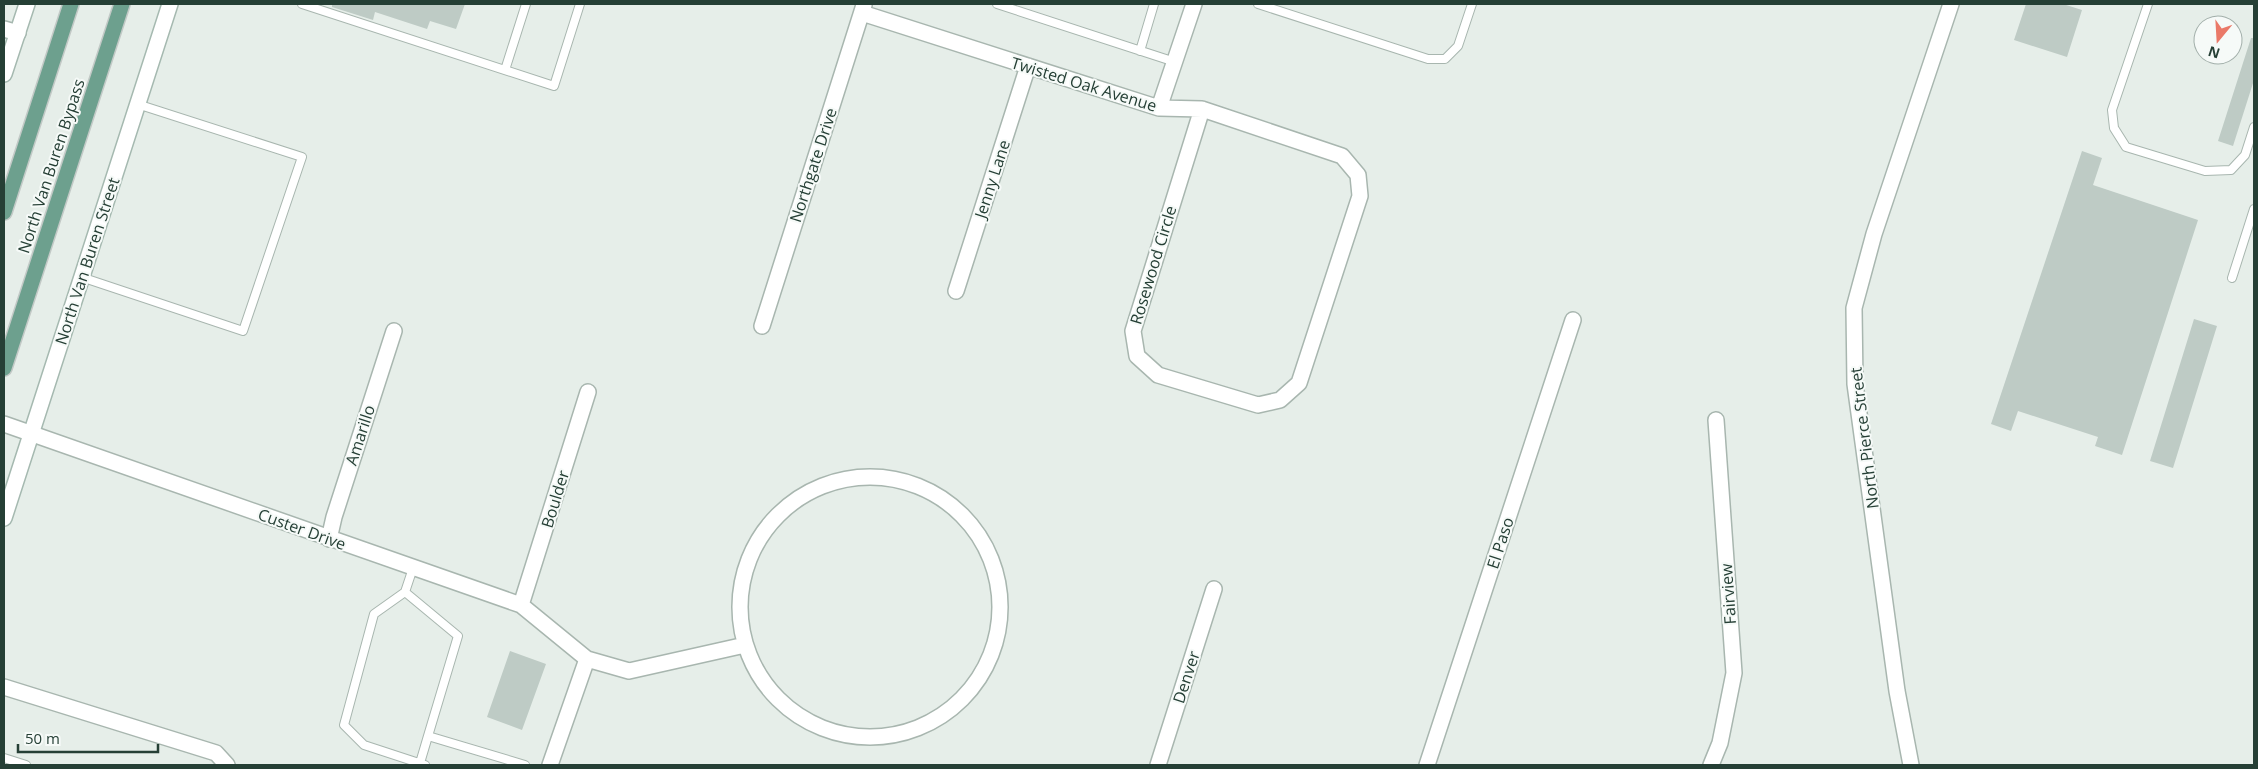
<svg xmlns="http://www.w3.org/2000/svg" width="2258" height="769" font-family="'Open Sans',sans-serif">
  <style>
    .building { fill: #becbc5 }
    .lines { fill: none; stroke-linecap: round; stroke-linejoin: round }
    .lane-casing { stroke: #a8b6af; stroke-width: 10 }
    .street-casing { stroke: #a8b6af; stroke-width: 18 }
    .secondary-casing { stroke: #a5b9b0; stroke-width: 18 }
    .primary-casing { stroke: #c2c9c6; stroke-width: 18 }
    .lane { stroke: #fff; stroke-width: 8 }
    .street { stroke: #fff; stroke-width: 15 }
    .secondary { stroke: #fff; stroke-width: 15 }
    .primary { stroke: #6da08e; stroke-width: 15 }
    .labels { text-anchor: middle; dominant-baseline: central; stroke-width: 4; stroke-linejoin: round; paint-order: stroke }
    .street-label { font-size: 16px; fill: #253f35; stroke: #f6faf8 }
  </style>
  <rect width="100%" height="100%" fill="#e6eee9"/>
  <!-- building -->
  <path class="building" d="M332,4H465L456,29L430,21L427,29L375,12L373,20L332,7Z
    M2026,4H2063L2082,10L2067,57L2014,40Z
    M2251,38H2254V80L2233,146L2218,141Z
    M2082,151L2102,158L2093,185L2198,220L2122,455L2095,446L2098,437L2018,411L2011,431L1991,424Z
    M2194,319L2217,326L2173,468L2150,461Z
    M510,651L546,664L522,730L487,717Z"/>
  <g class="lines">
    <!-- lane casing -->
    <g class="lane-casing">
      <path id="lane" d="M302,4L554,86L580,4
        M997,4L1175,62
        M1258,4L1428,59H1445L1458,46L1472,4
        M2148,4L2112,110L2114,128L2126,147L2205,171L2231,170L2245,155L2254,127
        M1140,51L1154,4
        M505,70L526,4
        M81,277L243,331L302,157L137,104
        M2232,278L2254,209
        M413,568L405,592L374,614L344,725L364,745L425,765
        M405,592L458,636L428,736L525,765
        M4,758L26,765
        M420,763L428,736"/>
    </g>
    <!-- street casing -->
    <g class="street-casing">
      <path id="street" d="M862,13L1159,108L1202,109L1342,156L1358,175L1360,196L1299,383L1280,400L1258,405L1158,375L1137,356L1133,331L1202,109
        M4,29L18,33
        M1159,108L1194,4
        M956,291L1028,66
        M762,326L864,5
        M4,424L521,605L587,659
        M740 607a130 130 0 1 1 260 0a130 130 0 1 1-260 0Z
        M329,539L334,517L394,331
        M521,605L588,392
        M4,687L216,753L227,765
        M550,765L587,659L629,671L745,645
        M1158,765L1214,589
        M1427,765L1573,320
        M1711,765L1720,743L1734,673L1716,420
        M1911,765L1897,691L1855,384L1854,308L1874,234L1951,4"/>
    </g>
    <!-- secondary casing -->
    <g class="secondary-casing">
      <path id="secondary" d="M4,74L27,4
        M4,518L170,4"/>
    </g>
    <!-- primary casing -->
    <g class="primary-casing">
      <path id="primary" d="M4,212L71,4
        M4,368L122,4"/>
    </g>
    <!-- lane -->
    <use href="#lane" class="lane"/>
    <!-- street -->
    <use href="#street" class="street"/>
    <!-- secondary -->
    <use href="#secondary" class="secondary"/>
    <!-- primary -->
    <use href="#primary" class="primary"/>
  </g>
  <g class="labels">
    <!-- street labels -->
    <g class="street-label">
      <text transform="translate(1084 84) rotate(17)">Twisted Oak Avenue</text>
      <text transform="translate(813 165) rotate(-72)">Northgate Drive</text>
      <text transform="translate(51 166) rotate(-72)">North Van Buren Bypass</text>
      <text transform="translate(992 179) rotate(-72)">Jenny Lane</text>
      <text transform="translate(87 261) rotate(-72)">North Van Buren Street</text>
      <text transform="translate(1153 265) rotate(-73)">Rosewood Circle</text>
      <text transform="translate(360 435) rotate(-72)">Amarillo</text>
      <text transform="translate(1864 438) rotate(-97)">North Pierce Street</text>
      <text transform="translate(555 499) rotate(-73)">Boulder</text>
      <text transform="translate(302 529) rotate(20)">Custer Drive</text>
      <text transform="translate(1500 543) rotate(-72)">El Paso</text>
      <text transform="translate(1728 594) rotate(-94)">Fairview</text>
      <text transform="translate(1186 677) rotate(-72)">Denver</text>
    </g>
  </g>
  <!-- border -->
  <rect width="2258" height="769" fill="none" stroke="#253f35" stroke-width="10"/>
  <!-- north arrow -->
  <g transform="translate(2218 40) rotate(198)"><circle r="24" fill="#f6faf8" stroke="#a2afaa"/>
  <path d="M0-4L9 19L0 12L-9 19Z" fill="#ea7968"/>
  <text y="-8" font-size="14" font-weight="bold" text-anchor="middle" fill="#253f35">N</text>
  </g>
  <!-- scale -->
  <path d="M18 744v8h140v-8" fill="none" stroke="#253f35" stroke-width="2.5"/>
  <text x="25" y="744" font-size="15" fill="#253f35" stroke="#f6faf8" stroke-width="4" paint-order="stroke">50 m</text>
</svg>
